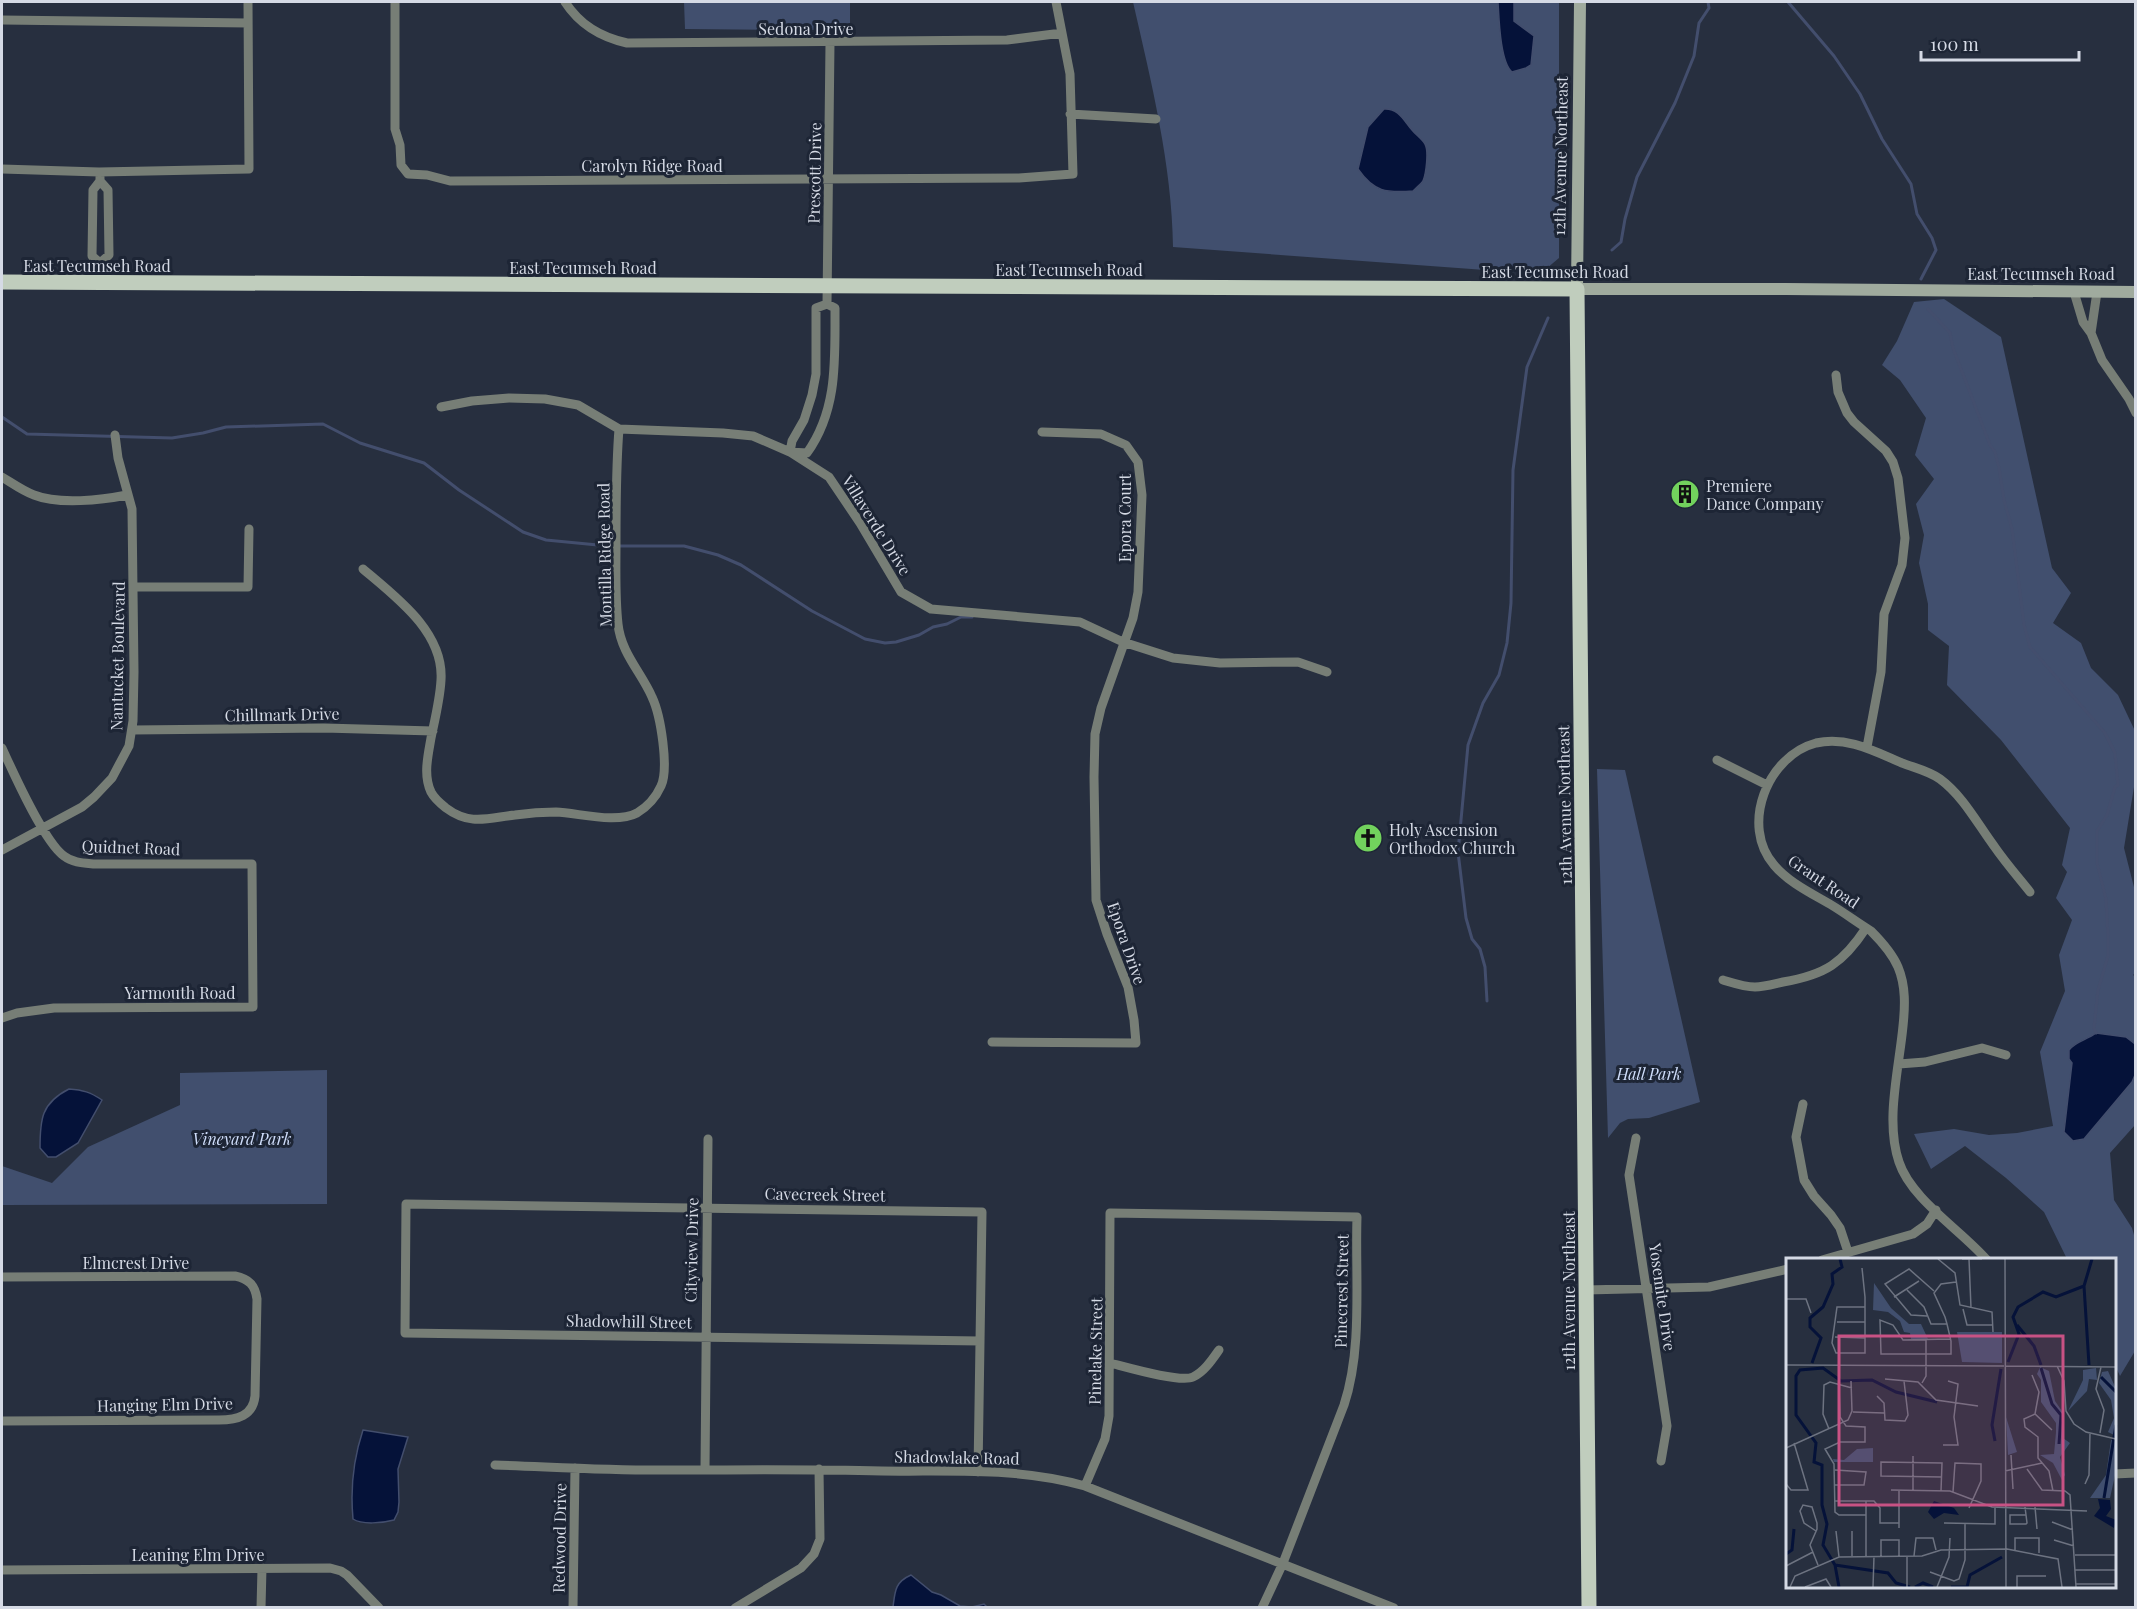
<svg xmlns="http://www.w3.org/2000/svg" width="2137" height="1609" font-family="'Playfair Display',serif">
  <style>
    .green { fill: #414f6e }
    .water { fill: #051239; stroke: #434e6d; stroke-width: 1.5 }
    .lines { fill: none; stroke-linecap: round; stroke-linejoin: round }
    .stream { stroke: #434e6d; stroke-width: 3 }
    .street { stroke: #777e76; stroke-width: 9 }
    .secondary { stroke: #a0ab9e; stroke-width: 12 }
    .primary { stroke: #c0cdbd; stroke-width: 15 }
    .labels { text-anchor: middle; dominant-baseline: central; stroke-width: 6; stroke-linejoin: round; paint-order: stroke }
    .street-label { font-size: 16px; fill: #d5dae5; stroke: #1d2535 }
    .poi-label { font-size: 16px; fill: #d5dae5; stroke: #1d2535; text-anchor: start }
    .park-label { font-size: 16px; font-style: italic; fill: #d0defb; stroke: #1d2535 }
    .inset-river { fill: none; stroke: #051239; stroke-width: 3 }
    .inset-road { fill: none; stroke: #6d7381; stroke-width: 1.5 }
    .view { fill: #c85284; fill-opacity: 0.15; stroke: #c85284; stroke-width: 3 }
    .inset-edge { fill: none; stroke: #d5dae5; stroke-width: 3 }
  </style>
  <rect width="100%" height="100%" fill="#272f3f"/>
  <!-- green -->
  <path class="green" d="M684,2H850V28L810,30L685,29Z
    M1133,2H1559V258L1540,274L1173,247C1172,165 1151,81 1133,2Z
    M1944,299L2001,337L2052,568L2071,593L2053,623L2081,643L2091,668L2118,695L2135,731V781L2124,848L2136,895V972L2133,975L2136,977L2135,1044L2125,1037L2090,1038L2081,1041L2072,1063L2064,1131L2066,1134L2084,1139L2132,1082L2135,1075V1125L2110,1153L2114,1200L2132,1228L2136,1242L2135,1351L2120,1376L2114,1363V1260L2067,1259L2044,1212L2006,1178L1965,1146L1931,1169L1914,1134L1954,1129L1989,1135L2017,1133L2053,1126L2040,1052L2065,991L2059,955L2072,920L2056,898L2067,872L2062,865L2070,828L2001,740L1947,685L1949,646L1928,630V604L1919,563L1924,535L1916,504L1934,479L1915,455L1926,418L1900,380L1882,365L1897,341L1914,302Z
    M1597,769L1625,770L1700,1102L1649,1118L1628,1119L1620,1123L1608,1138Z
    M327,1070V1204L2,1205V1166L52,1183L88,1147L180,1105V1073Z"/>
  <!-- water -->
  <path class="water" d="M1498,2H1514V21L1534,36L1531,65L1526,68L1512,72C1500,62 1499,18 1498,2Z
    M1384,109C1399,108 1404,121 1412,130C1416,135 1422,139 1425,144C1429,151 1426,174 1423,181C1421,184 1416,188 1413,191C1386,193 1374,192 1358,169L1368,127Z
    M2096,1033L2126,1037L2135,1044V1075L2132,1082L2084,1139L2073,1141L2064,1132L2072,1063L2069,1059V1050C2076,1041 2087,1040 2096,1033Z
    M69,1089C83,1090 90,1092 102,1100L78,1143L56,1157H48L40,1148C40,1120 41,1103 69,1089Z
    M363,1430L408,1437L398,1469L399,1502L398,1512L394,1520C383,1523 362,1525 353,1519C350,1487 353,1460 363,1430Z
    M911,1575L932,1592L941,1595L960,1606L972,1607L984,1604L987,1607H893C895,1591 895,1582 911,1575Z"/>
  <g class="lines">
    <!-- stream -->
    <path class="stream" d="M1788,2L1834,56L1860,94L1882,139L1911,184L1917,214L1932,238L1936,250L1921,279
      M1612,250L1621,242L1625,219L1637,177L1675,103L1694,56L1699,23L1709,8L1708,2
      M1928,309L1950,333L1953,348L1990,445L1995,452L1999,468L2004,500L2012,529L2024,625L2030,647L2105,733L2115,753L2118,785L2115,787L2107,815L2097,831V863L2106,899L2108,936V956L2098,990L2094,1028L2096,1033
      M2,417L27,434L172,438L203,433L226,427L323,424L360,443L424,463L459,490L523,532L546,540L608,546H684L718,555L741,565L812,611L865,639L885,643L896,642L919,635L933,627L947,624L961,617H972
      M1487,1001L1485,967L1480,949L1472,939L1466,918L1458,852L1468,745L1483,703L1499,675L1507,643L1511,603L1513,470L1527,367L1548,318"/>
    <!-- street -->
    <path class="street" d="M395,2V129L400,145L401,165L408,174L427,175L450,181L1019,178L1073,174L1070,74L1056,2
      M565,2C580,25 600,37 627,43L1007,40L1062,33
      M2,20L248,23
      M1070,114L1156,119
      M2,169L99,172L249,169L248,2
      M100,177V181L93,190L92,256L100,263
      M100,181L108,190L109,255L100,263V283
      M2074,292L2083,322L2091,333L2102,360L2129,399L2136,413
      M827,304L835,308V314C835,363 837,411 807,453L790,452L792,441L804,420L812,395L816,374V308Z
      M827,304L830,43
      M2091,333L2097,292
      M1836,375L1838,392L1847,413L1854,422L1886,451L1893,462L1898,478L1905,538L1902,565L1884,614L1881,672L1867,747
      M441,407L472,401L509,398L545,399L578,405L619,429L723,433L753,436L790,452L829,477L860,523L901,592L931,609L1080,622L1123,642L1173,658L1220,663L1298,662L1327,672
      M2,477C12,483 23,491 34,495C59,505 102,500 127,495
      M363,569C396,597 444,632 441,680C440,699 435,719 431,738C428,756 423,775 431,792C434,798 441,804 446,808C470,826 488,818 515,815C529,813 542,812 556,812C579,813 616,824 637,813C647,807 656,797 661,786C669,769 661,716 652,697C641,672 621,653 618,624C615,597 616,570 616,543C616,505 616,467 619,429
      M133,587H248L249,529
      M132,730L324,728L433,731
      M2,748C13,772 44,842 64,856C73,863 84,863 95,864H252L253,1007L54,1008L17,1013L2,1018
      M1717,760L1767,785
      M2,850L82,807L94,797L112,778L129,746L133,721L134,672L132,509L118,458L115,435
      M1723,980C1733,983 1745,987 1755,987C1764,987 1774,984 1783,982C1825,975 1843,963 1866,928
      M992,1042L1136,1043L1134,1020L1128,987L1107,934L1096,900L1094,777L1095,734L1101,708L1133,618L1138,592L1142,495L1138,462L1126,445L1101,434L1042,432
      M1899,1064L1925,1062L1982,1048L2006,1055
      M1803,1104L1796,1137L1804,1180L1814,1196L1831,1215L1840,1228L1848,1252
      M1636,1138L1629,1175L1667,1426L1661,1461
      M1822,1260L1913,1234L1927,1224L1936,1210
      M1987,1260C1961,1230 1911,1199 1899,1162C1885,1121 1899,1069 1903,1026C1905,1007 1906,986 1898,967C1892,953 1882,942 1871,931C1858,923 1846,914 1833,906C1813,894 1789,883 1774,865C1740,826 1767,756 1816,743C1847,736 1874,751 1902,763C1915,768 1929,771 1940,779C1963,796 1977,823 1994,846C2005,862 2018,877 2030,892
      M2,1277L235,1276C249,1279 255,1285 257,1299L255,1396C253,1416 237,1420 219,1420L2,1421
      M1586,1290L1709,1287L1788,1269
      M1110,1363C1126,1367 1180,1383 1193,1377C1204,1372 1212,1360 1219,1350
      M495,1465C554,1467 614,1471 673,1470C742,1470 812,1469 882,1471C950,1472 1020,1467 1085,1486L1394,1608
      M705,1469L708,1139
      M978,1472L982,1212L406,1204L405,1333L980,1341
      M2114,1474L2136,1473
      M1085,1486L1105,1439L1109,1416L1110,1213L1357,1217C1355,1277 1363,1348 1344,1405L1283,1563L1262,1608
      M2,1570L330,1568L341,1571L347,1575L379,1608
      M261,1608L262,1568
      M573,1608L575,1468
      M735,1608L801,1568L814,1554L820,1539L819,1469"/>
    <!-- secondary -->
    <path class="secondary" d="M1580,2L1577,289H1786L2136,292"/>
    <!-- primary -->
    <path class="primary" d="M2,282L1577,289L1589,1608"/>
  </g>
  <!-- icons -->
  <defs>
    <g id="building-disc" transform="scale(1.5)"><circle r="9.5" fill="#72d25d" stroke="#1d2535"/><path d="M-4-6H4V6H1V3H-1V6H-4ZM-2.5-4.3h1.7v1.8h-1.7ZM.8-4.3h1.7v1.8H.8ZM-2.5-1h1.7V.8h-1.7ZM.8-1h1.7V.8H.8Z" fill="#111"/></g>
    <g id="church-disc" transform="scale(1.5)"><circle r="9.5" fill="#72d25d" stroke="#1d2535"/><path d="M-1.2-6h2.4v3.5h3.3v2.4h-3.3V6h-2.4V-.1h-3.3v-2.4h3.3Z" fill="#111"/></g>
  </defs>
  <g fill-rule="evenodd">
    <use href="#building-disc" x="1685" y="494"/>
    <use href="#church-disc" x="1368" y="838"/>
  </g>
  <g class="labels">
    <!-- street labels -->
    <g class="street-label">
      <text x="806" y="28">Sedona Drive</text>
      <text transform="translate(1560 156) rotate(-89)">12th Avenue Northeast</text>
      <text x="652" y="165">Carolyn Ridge Road</text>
      <text transform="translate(814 173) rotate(-89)">Prescott Drive</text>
      <text x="97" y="265">East Tecumseh Road</text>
      <text x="583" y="267">East Tecumseh Road</text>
      <text x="1069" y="269">East Tecumseh Road</text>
      <text x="1555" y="271">East Tecumseh Road</text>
      <text x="2041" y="273">East Tecumseh Road</text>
      <text transform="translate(1124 518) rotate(-90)">Epora Court</text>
      <text transform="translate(877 525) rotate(58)">Villaverde Drive</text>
      <text transform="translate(604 555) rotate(-91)">Montilla Ridge Road</text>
      <text transform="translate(117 656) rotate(-89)">Nantucket Boulevard</text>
      <text transform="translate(282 714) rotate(-1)">Chillmark Drive</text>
      <text transform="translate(1564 805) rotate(-91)">12th Avenue Northeast</text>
      <text transform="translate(131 847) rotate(2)">Quidnet Road</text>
      <text transform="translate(1824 881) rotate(34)">Grant Road</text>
      <text transform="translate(1127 943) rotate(71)">Epora Drive</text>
      <text x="180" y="992">Yarmouth Road</text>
      <text transform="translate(825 1194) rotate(1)">Cavecreek Street</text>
      <text transform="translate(691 1250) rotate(-89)">Cityview Drive</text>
      <text x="136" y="1262">Elmcrest Drive</text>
      <text transform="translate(1341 1291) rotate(-89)">Pinecrest Street</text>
      <text transform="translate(1568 1291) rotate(-90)">12th Avenue Northeast</text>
      <text transform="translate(1663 1297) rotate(82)">Yosemite Drive</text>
      <text transform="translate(629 1321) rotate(1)">Shadowhill Street</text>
      <text transform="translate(1095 1351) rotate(-89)">Pinelake Street</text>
      <text transform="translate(165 1404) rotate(-1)">Hanging Elm Drive</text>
      <text transform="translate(957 1457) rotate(1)">Shadowlake Road</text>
      <text transform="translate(559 1538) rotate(-89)">Redwood Drive</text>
      <text x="198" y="1554">Leaning Elm Drive</text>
    </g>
    <!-- poi labels -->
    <g class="poi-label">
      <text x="1706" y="485">Premiere<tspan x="1706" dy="18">Dance Company</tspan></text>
      <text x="1389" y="829">Holy Ascension<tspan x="1389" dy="18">Orthodox Church</tspan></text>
    </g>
    <!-- park labels -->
    <g class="park-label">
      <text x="1649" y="1073">Hall Park</text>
      <text x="242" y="1138">Vineyard Park</text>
    </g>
  </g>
  <!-- overview -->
  <g transform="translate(1786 1258)">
    <rect width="330" height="330" fill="#272f3f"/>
    <path d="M88,25L105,50L123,66H135L142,81H125L124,75L118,74L114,63L102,54L87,52ZM171,74H216V105L176,104ZM254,109L263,113L269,143L278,156L277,180L284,185L274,199L279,217L276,222L267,205L254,197L268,196L270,174V165L255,144V122L251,116ZM310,110L311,122L303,121L301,133L282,153L297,122V112ZM322,113L330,131V178L322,174L328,160L325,142L313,125L316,114ZM220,159L231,194L222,197ZM325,182L330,183V213L324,240H304L320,217ZM87,190V204H48L47,201L58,202L71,191Z" fill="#414f6e"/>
    <path d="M312,241L324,242L325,251L320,258L330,262L328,270L308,258L314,250ZM148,243L168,250L173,257L158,255L148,261L142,254Z" fill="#051239"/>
    <path class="inset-river" d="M231,67L248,88L255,107M222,104L233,76L227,59L232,49L257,34L270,39L298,28M26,105L35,80L24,69V60L37,49L47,26L46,16L56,9L54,1M303,107L298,28L306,1M255,110L266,146L275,157L273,186M315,119L330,134M209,183L206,167L215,111M318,240L330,167M0,296L6,292L8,271M49,307L102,315L110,325L124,329M53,329L49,307L37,287L41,266L36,247V207L28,204L30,185L10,157V118L14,112L37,110L55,123L86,122L110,134L151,144M129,329L137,325L147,329M165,329H181L184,317L216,299"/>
    <path class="inset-road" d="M152,1L169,15L174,47L206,54L207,74M176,1H196M183,1L185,50M219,1L220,329M76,10L79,39V95H50L46,85L51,49H79M121,32L138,49L145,66H161M108,39L133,23M0,41H20L25,55M177,51L181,67H207M141,58L125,57L99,26L123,11L148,33M51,64H79M49,79L79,80M164,81L117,82L107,67L94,62L95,96H165V83L161,66L159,59L148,35L155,26L170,24M0,107L218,108M220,108L330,109M271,108L278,123L280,153L288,166L300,174L330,181M246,117L253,134L249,156M99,121L132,124L150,142L192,148M136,125L140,118V82M53,128L54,159L60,168L79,169V184H54L39,191L48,206L49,254L53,257H80M91,138L98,145L99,162L119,163L122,157L118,123M67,154L98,155M43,171L37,156L38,127L44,124L66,130M266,172L249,156L238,161L239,169L252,179V200L263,213L267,233M314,175L318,152L310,131L315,109M157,187H172L168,159L172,126L162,123M0,190L62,162L66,153L65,123M225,197L227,231M241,211L256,232L279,233L284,237L290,329M219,213L256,205M0,226L5,232H22L8,185M299,226L303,217L304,175M48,227H78L80,214L49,212M105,232L164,233L206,249L301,253M127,232V198M155,233L156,205L95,204V218L156,219M167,234L169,205L195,206V223L183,250M49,243H88L94,250V265H113M80,243V298M239,249L241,265L240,266H224V257H240M249,249L251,271M266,264L287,272M158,265L209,266V249M113,270V232M30,273L18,265L14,253L17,247L26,249L31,265V271L24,287L32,307M50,273L53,299M66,273V298M268,282L288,288M229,292V280H253V295M289,297H330M95,298V282H113V298M128,298L130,280H147L150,292M0,308L27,294M289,312H330M144,314L168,323L173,321L179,302V266M290,326H330M4,329L9,318L53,299L136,298L155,292L221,291L272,301L276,329M19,329L40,321L45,329M87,329L88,298M121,329V298M151,329L163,299L164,280M231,329V318H260"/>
    <path class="view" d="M53,78H277V247H53Z"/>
    <rect width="330" height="330" class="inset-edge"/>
  </g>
  <!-- border -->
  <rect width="2137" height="1609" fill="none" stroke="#d5dae5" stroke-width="6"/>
  <!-- scale -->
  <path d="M1921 51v9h158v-9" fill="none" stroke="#d5dae5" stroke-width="3"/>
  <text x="1930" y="51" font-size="18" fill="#d5dae5" stroke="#1d2535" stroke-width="4.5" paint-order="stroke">100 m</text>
</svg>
